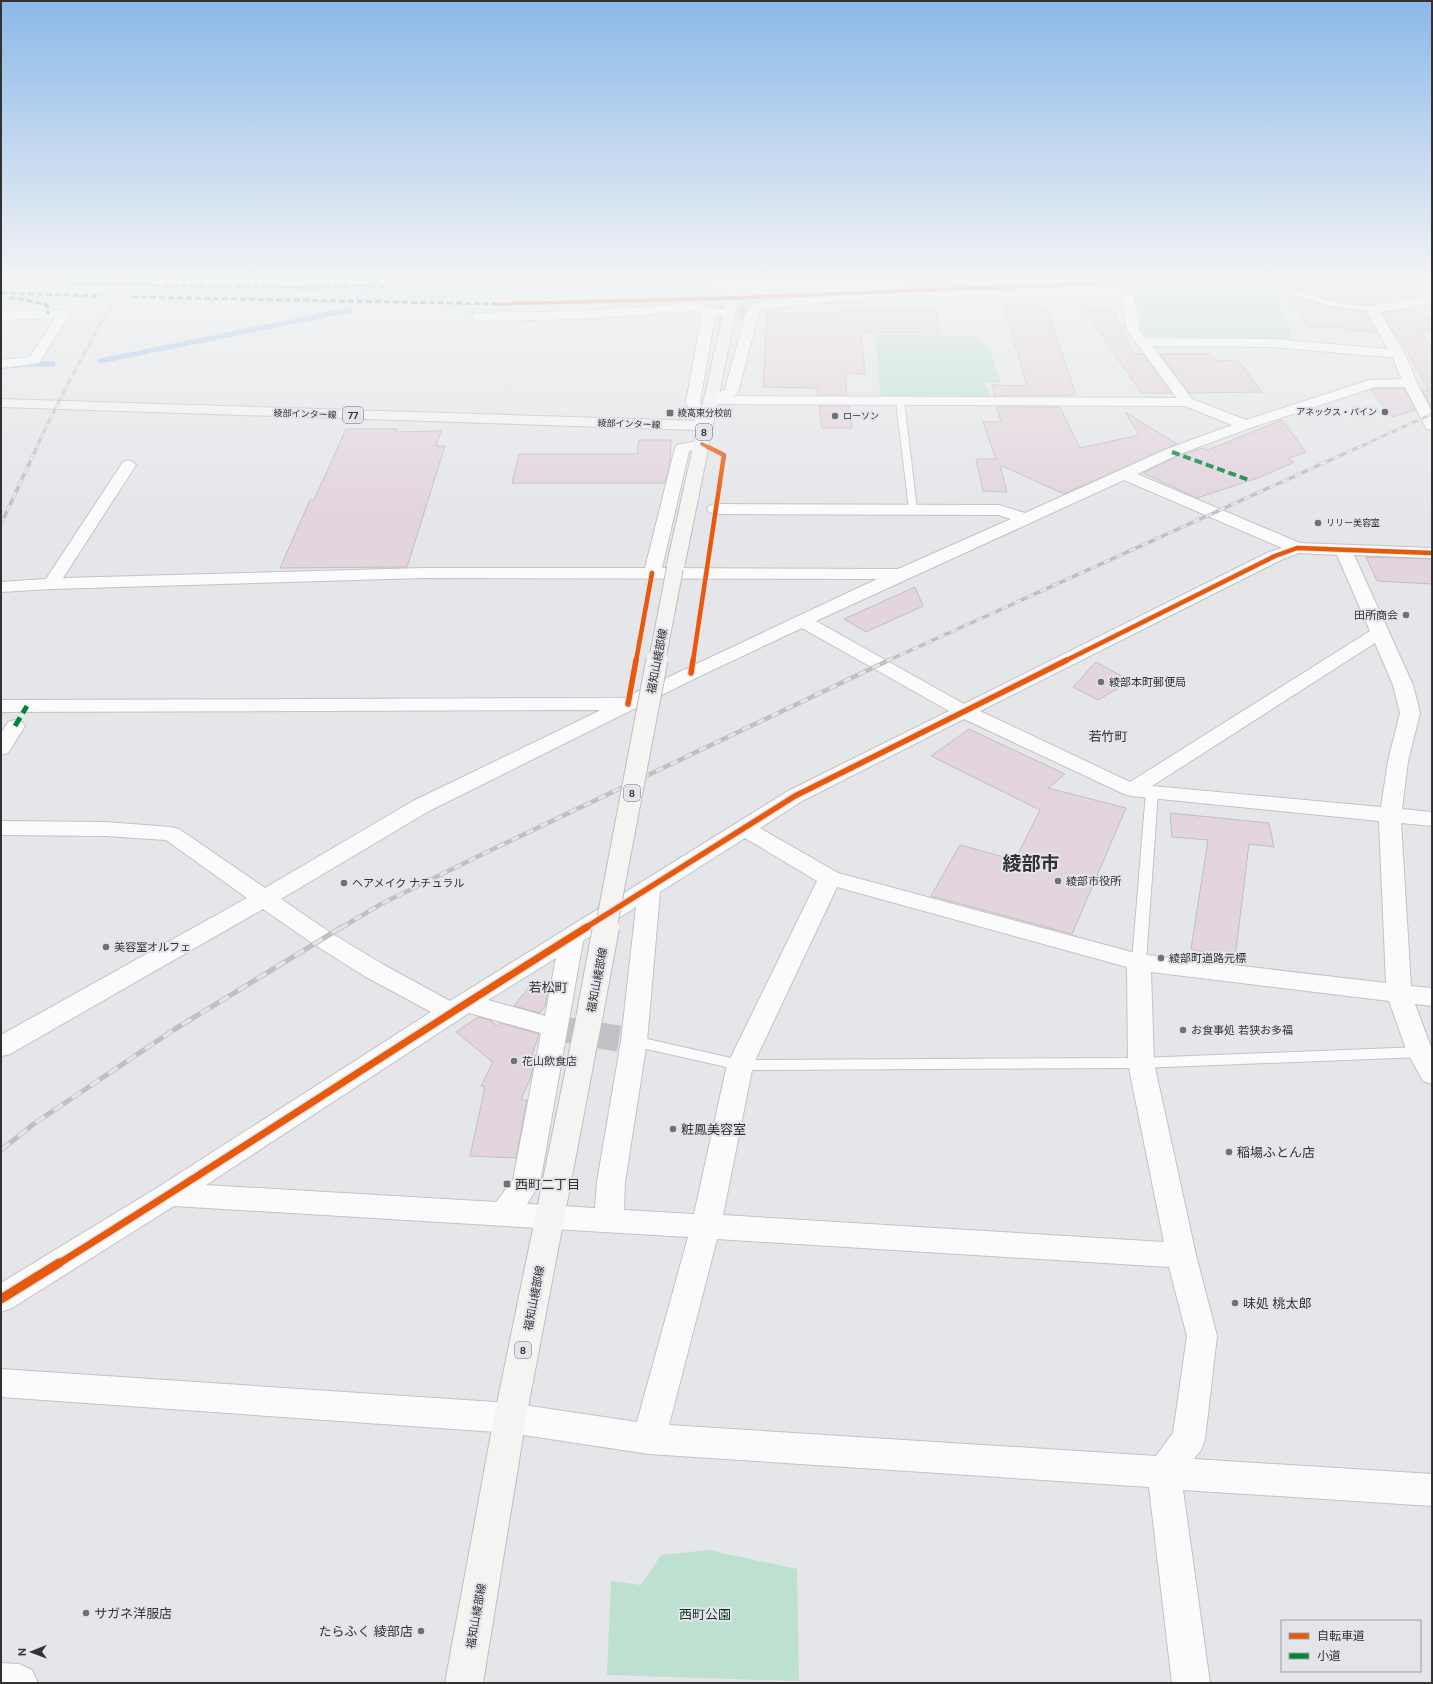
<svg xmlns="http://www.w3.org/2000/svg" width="1433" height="1684" font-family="'DM Sans','Noto Sans JP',sans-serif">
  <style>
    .green { fill: #bee0d1 }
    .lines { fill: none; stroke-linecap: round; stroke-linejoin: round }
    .stream { stroke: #a0bfeb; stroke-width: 5 }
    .building { fill: #e3d4dd; stroke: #c0bfc1 }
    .minor-tunnel-far1 { stroke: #c1c2c5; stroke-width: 14; stroke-dasharray: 14 6; stroke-linecap: butt }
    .minor-tunnel { stroke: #c1c2c5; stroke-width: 26; stroke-dasharray: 26 13; stroke-linecap: butt }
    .service-casing { stroke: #c3c3c5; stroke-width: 2 }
    .minor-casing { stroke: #c3c3c5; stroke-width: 2 }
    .tertiary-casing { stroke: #c3c3c5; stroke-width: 2 }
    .primary-casing { stroke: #c3bdbf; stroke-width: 2 }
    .service { fill: #fbfbfc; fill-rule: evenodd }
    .minor { fill: #fbfbfc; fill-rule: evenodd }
    .tertiary { fill: #fbfbfc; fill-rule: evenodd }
    .primary { fill: #f6f3f3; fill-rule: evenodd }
    .rail-far3-casing { stroke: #c0c0c1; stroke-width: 3 }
    .rail-far2-casing { stroke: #c0c0c1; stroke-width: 3.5 }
    .rail-far1-casing { stroke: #c0c0c1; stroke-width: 4.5 }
    .rail-casing { stroke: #c0c0c1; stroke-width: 5 }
    .rail-far3 { stroke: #e4e5ea; stroke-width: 2; stroke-dasharray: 5.5; stroke-linecap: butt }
    .rail-far2 { stroke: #e4e5ea; stroke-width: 2.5; stroke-dasharray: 7; stroke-linecap: butt }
    .rail-far1 { stroke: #e4e5ea; stroke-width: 3; stroke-dasharray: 8; stroke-linecap: butt }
    .rail { stroke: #e4e5ea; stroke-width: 3.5; stroke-dasharray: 11; stroke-linecap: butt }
    .primary-bridge-far3-casing { stroke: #c3bdbf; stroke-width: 14; stroke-linecap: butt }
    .primary-bridge-far2-casing { stroke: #c3bdbf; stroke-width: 18; stroke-linecap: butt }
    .primary-bridge-far1-casing { stroke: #c3bdbf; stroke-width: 23; stroke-linecap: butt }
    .primary-bridge-casing { stroke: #c3bdbf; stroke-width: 28; stroke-linecap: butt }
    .primary-bridge-far3 { stroke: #f6f3f3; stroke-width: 14 }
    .primary-bridge-far2 { stroke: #f6f3f3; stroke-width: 16 }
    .primary-bridge-far1 { stroke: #f6f3f3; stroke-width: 21 }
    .primary-bridge { stroke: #f6f3f3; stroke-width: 26 }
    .quiet-far2 { stroke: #00873e; stroke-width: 3; stroke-dasharray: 6 3; stroke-linecap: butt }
    .quiet-far1 { stroke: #00873e; stroke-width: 4; stroke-dasharray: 8 4; stroke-linecap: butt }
    .quiet { stroke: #00873e; stroke-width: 5; stroke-dasharray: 10 5; stroke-linecap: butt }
    .cycleway-far4-casing { stroke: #e4e5ea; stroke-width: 5 }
    .cycleway-far3-casing { stroke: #e4e5ea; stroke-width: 6 }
    .cycleway-far2-casing { stroke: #e4e5ea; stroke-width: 8 }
    .cycleway-far1-casing { stroke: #e4e5ea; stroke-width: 10 }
    .cycleway-casing { stroke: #e4e5ea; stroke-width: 12 }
    .cycleway-far4 { stroke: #e8590c; stroke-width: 3.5 }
    .cycleway-far3 { stroke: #e8590c; stroke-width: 4.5 }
    .cycleway-far2 { stroke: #e8590c; stroke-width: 5.5 }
    .cycleway-far1 { stroke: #e8590c; stroke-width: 7 }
    .cycleway { stroke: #e8590c; stroke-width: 9 }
    .poi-dot { fill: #717173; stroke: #e4e5ea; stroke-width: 1.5 }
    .labels { text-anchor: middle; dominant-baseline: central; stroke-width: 4; stroke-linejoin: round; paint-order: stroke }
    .far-poi-label { font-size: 9px; fill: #323234; stroke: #e4e5ea; text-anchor: start }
    .far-street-label { font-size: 9px; fill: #323234; stroke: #e4e5ea }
    .shield { fill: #e4e5ea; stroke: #67686b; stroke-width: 1 }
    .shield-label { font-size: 10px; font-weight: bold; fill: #323234 }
    .poi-label { font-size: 11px; fill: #323234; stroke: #e4e5ea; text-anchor: start }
    .street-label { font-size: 11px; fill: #323234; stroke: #e4e5ea }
    .quarter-label { font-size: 13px; fill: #323234; stroke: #e4e5ea }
    .near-poi-label { font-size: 13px; fill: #323234; stroke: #e4e5ea; text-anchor: start }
    .near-park-label { font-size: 13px; fill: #113828; stroke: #e4e5ea }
    .town-label { font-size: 19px; font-weight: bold; fill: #323234; stroke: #e4e5ea }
  </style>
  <rect width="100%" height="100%" fill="#e5e6e9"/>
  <!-- green -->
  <path class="green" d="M232,278H366L355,283L230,281Z
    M1137,294L1276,295L1294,341L1150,338L1141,330Z
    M875,334L974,336L988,345L1001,383H985L991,398L881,397Z
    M708,1550L797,1569L799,1681L607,1675L611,1581L641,1585L661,1555Z"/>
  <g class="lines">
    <!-- stream -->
    <path class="stream" d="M411,278L527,280L596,278
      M358,297C367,287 374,280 388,278
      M100,361L350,310
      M1,367L26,364H53"/>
  </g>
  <!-- building -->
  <path class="building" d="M1303,287L1330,296L1368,289L1393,301L1369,305L1332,301L1296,289Z
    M1285,293L1331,307L1367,312V315L1377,332L1344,330L1343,327H1310L1283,294Z
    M1004,307L1047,308L1076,395L995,396L992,385L1027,386Z
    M1083,308L1113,309L1133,354H1143L1171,393H1141Z
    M839,309L936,311L940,333L861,332L865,374L845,373L847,395H818L817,388L763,387L767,313L839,314Z
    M1410,309L1432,320V330L1420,329L1432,349V404L1430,405L1422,390H1429L1402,342L1394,333L1382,313Z
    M1160,354H1211L1216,361L1238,360L1262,392L1189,393Z
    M1373,389H1405L1415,410L1392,417L1371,390Z
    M819,406H849L852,428H822Z
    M997,407H1060L1080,448L1139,435L1125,412L1177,444L1064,494L1000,465L1007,492L983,491L976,459H996L983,422H1001Z
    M1282,420L1306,452L1287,459L1294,462L1261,477L1197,498L1143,473L1178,456L1203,448L1208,450Z
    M346,429H397L395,432L441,431L436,446H445L407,567L280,568L310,500H314Z
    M639,440H671L670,464L665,483H512L519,454H637Z
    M1366,557L1432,559V584L1377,581Z
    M915,587L923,606L866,632L844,619Z
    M1096,662L1131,681L1098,700L1073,687Z
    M969,729L1065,774L1048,788L1126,808L1072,934L931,896L960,845L1015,860L1040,810L931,756Z
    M1170,813L1269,823L1274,847L1249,844L1235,959L1191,949L1208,840L1172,837Z
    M533,982L549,987L545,1006L540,1013L514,1006Z
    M478,1017L490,1020L497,1026L500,1023L539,1034L532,1055H535L531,1076L521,1100H527L516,1158L470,1156L485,1087L481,1086L493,1062L456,1032Z"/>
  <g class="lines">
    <!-- minor-tunnel-far1 -->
    <path class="minor-tunnel-far1" d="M719,312H746"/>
    <!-- minor-tunnel -->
    <path class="minor-tunnel" d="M555,1028L634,1041"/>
    <!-- service casing -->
    <g class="service-casing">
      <path id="service" d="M1273,285H1277L1332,302L1374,307L1377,309L1374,311L1331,306L1273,287Z
        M897,399H903L904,401L917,509L913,512L909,509L896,401Z
        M1152,789L1156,790L1158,792L1146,962L1144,965L1139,967L1134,965L1132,962L1146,792L1148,790Z
        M634,1036L740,1060L1141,1058L1420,1047L1425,1048L1427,1052L1425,1056L1420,1057L1141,1068L740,1070L629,1045L627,1041L629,1037Z"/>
    </g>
    <!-- minor casing -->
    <g class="minor-casing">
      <path id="minor" d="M716,279L902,283L911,287L944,290H1121L1132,294L1134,297L1139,330L1146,338L1273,339L1398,350L1403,351L1405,354L1403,357L1398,358L1273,347L1152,346L1192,399L1246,420L1369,380L1410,379L1415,380L1417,383L1415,386L1410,387H1375L1250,428L1177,455L1137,474L1300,543L1432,548V558L1354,555L1413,685L1420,713L1408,761L1402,809L1432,812V826L1401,823L1411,986L1432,988V1006L1415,1004L1432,1050V1084L1423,1081L1407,1052L1389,1001L1151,972L1154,1063L1196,1255L1217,1336L1205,1439L1201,1450L1194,1459L1432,1474V1506L1183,1490L1210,1683H1172L1149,1487L649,1454L510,1433L1,1397V1369L510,1403L637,1422L688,1237L174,1206L12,1308L1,1312V1283L160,1186L431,1012L366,977L315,945L263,909L10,1054L1,1056V1035L247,898L166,840L105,836L1,835V821L105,822L171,827L179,829L265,888L413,801L601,710L1,712V700L624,698L877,579L424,578L51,589L1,592V582L46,579L123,462L128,460L133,462L136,465L63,578L424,568H645L675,448L677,445L702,440L707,441L709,444L707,447L689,451L662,568L898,569L1011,519L998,515L715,514L709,512L707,509L709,506L715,504L999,505L1025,513L1167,449L1232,425L1185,406L711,404L706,403L704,400L706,397L725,390L746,312L751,305L762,301L885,290L712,286L710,283L712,280ZM912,294L944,298H1119L1122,299L1127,330L1177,398L734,396L738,392L759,311L764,309ZM1124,480L1282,548L1269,552L964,704L816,621ZM1299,553L1337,555L1370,631L1130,782L980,711L1281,560ZM802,628L949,711L788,791L450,1001L384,965L331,933L281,899L429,811L698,677ZM1375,643L1393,685L1400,713L1388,761L1381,807L1152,786ZM964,719L1124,794L1131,796L1379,821L1386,983L1139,954L838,873L760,828L802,801ZM745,838L817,881L727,1065L694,1214L624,1210L625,1182L647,1041L660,892ZM837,887L1127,967L1128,1063L1164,1242L723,1215L753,1065ZM636,907L621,1041L597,1182L595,1208L527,1204L540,1183L583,941ZM556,958L545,1016L488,1000ZM469,1013L541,1033L513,1180L496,1202L206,1185ZM717,1239L1169,1267L1187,1336L1173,1433L1156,1456L669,1425Z
        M697,303L711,308L723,309L725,312L723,315L715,316L700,402L712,426L710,429L705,430L700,429L698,426L686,402L702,314L695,311L578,319L478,321L474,320L472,317L474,314L478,313L578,311Z
        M64,310L68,311L70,314L39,363L1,368V360L30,357L55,318L1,320V312Z
        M15,720L22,722L25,726L8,753L1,755V733L8,722Z"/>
    </g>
    <!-- tertiary casing -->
    <g class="tertiary-casing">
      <path id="tertiary" d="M1432,296V304L1380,312L1407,358L1417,383L1432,412V430L1427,429L1425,426L1403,383L1393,358L1368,314L1370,306Z
        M1,1663L19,1664L32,1670L38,1683H1Z"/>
    </g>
    <!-- primary casing -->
    <g class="primary-casing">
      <path id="primary" d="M733,292L737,293L739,296L684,568L681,572L675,573L669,572L666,568L697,430L1,407V399L699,421L727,296L729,293Z
        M589,1010L598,1013L602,1019L526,1418L483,1683H445L494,1418L576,1019L580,1013Z"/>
    </g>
    <!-- service -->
    <use href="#service" class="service"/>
    <!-- minor -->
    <use href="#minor" class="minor"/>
    <!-- tertiary -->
    <use href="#tertiary" class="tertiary"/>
    <!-- primary -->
    <use href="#primary" class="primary"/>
    <!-- rail-far3 casing -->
    <g class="rail-far3-casing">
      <path id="rail-far3" d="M36,448C64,390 93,333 128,278
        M1357,448L1432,414"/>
    </g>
    <!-- rail-far2 casing -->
    <g class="rail-far2-casing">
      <path id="rail-far2" d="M1,524L37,447
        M887,661L1359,447"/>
    </g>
    <!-- rail-far1 casing -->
    <g class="rail-far1-casing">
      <path id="rail-far1" d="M341,928L381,904L489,851L889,660"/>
    </g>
    <!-- rail casing -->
    <g class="rail-casing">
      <path id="rail" d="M1,1150L35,1123L175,1029L342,927"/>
    </g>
    <!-- rail-far3 -->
    <use href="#rail-far3" class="rail-far3"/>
    <!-- rail-far2 -->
    <use href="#rail-far2" class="rail-far2"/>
    <!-- rail-far1 -->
    <use href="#rail-far1" class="rail-far1"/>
    <!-- rail -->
    <use href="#rail" class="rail"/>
    <!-- primary-bridge-far3 casing -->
    <g class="primary-bridge-far3-casing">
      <path id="primary-bridge-far3" d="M733,296L736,278"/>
    </g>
    <!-- primary-bridge-far2 casing -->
    <g class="primary-bridge-far2-casing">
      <path id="primary-bridge-far2" d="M657,661L675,568"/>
    </g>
    <!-- primary-bridge-far1 casing -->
    <g class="primary-bridge-far1-casing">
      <path id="primary-bridge-far1" d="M606,928L657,660"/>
    </g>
    <!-- primary-bridge casing -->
    <g class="primary-bridge-casing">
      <path id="primary-bridge" d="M589,1019L606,927"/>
    </g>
    <!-- primary-bridge-far3 -->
    <use href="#primary-bridge-far3" class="primary-bridge-far3"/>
    <!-- primary-bridge-far2 -->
    <use href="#primary-bridge-far2" class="primary-bridge-far2"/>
    <!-- primary-bridge-far1 -->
    <use href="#primary-bridge-far1" class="primary-bridge-far1"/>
    <!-- primary-bridge -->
    <use href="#primary-bridge" class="primary-bridge"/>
    <!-- quiet-far2 -->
    <path class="quiet-far2" d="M627,278V284
      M1,280L52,283L322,288L349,285L386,286
      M1,293L101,296
      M132,297L501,304
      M9,298L23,299L47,305L48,314"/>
    <!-- quiet-far1 -->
    <path class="quiet-far1" d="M1172,452L1249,480"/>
    <!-- quiet -->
    <path class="quiet" d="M15,726L27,706"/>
    <!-- cycleway-far4 casing -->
    <g class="cycleway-far4-casing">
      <path id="cycleway-far4" d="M499,304L732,298L1223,278
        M702,444L710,448"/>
    </g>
    <!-- cycleway-far3 casing -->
    <g class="cycleway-far3-casing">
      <path id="cycleway-far3" d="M636,661L652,573
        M693,661L724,455L708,447
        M1065,661L1275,556L1297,548L1432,553"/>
    </g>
    <!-- cycleway-far2 casing -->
    <g class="cycleway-far2-casing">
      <path id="cycleway-far2" d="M691,673L693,660
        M628,704L636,660
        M585,928L795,796L1067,660"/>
    </g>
    <!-- cycleway-far1 casing -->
    <g class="cycleway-far1-casing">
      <path id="cycleway-far1" d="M58,1264C235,1154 409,1038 587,927"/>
    </g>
    <!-- cycleway casing -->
    <g class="cycleway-casing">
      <path id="cycleway" d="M1,1299L59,1263"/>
    </g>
    <!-- cycleway-far4 -->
    <use href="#cycleway-far4" class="cycleway-far4"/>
    <!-- cycleway-far3 -->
    <use href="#cycleway-far3" class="cycleway-far3"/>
    <!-- cycleway-far2 -->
    <use href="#cycleway-far2" class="cycleway-far2"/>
    <!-- cycleway-far1 -->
    <use href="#cycleway-far1" class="cycleway-far1"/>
    <!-- cycleway -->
    <use href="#cycleway" class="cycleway"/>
  </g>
  <!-- sky -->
  <linearGradient id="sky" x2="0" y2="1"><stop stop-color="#8bb8e9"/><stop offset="0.54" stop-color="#f3f4f5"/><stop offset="1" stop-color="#f3f4f5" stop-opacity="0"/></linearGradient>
  <rect width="1433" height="514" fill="url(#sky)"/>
  <!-- markers -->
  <g class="poi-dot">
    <circle cx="1385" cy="412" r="4"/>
    <rect x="666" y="409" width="8" height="8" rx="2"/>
    <circle cx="835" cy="416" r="4"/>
    <circle cx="1318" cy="523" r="4"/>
    <circle cx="1406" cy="615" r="4"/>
    <circle cx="1101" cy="682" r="4"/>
    <circle cx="1058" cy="881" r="4"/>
    <circle cx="344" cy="883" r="4"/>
    <circle cx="106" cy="947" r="4"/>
    <circle cx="1161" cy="958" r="4"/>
    <circle cx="1183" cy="1030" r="4"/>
    <circle cx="514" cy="1061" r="4"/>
    <circle cx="673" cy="1129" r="4"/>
    <circle cx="1229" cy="1152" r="4"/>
    <rect x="503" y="1180" width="8" height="8" rx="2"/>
    <circle cx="1235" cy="1303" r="4"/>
    <circle cx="86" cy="1613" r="4"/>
    <circle cx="421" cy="1631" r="4"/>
  </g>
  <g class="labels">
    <!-- far-poi labels -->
    <g class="far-poi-label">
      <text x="1377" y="412" text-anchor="end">アネックス・パイン</text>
      <text x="678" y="413">綾高東分校前</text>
      <text x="843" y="416">ローソン</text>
      <text x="1326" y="523">リリー美容室</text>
    </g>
    <!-- far-street labels -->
    <g class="far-street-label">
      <text transform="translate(305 414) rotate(2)">綾部インター線</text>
      <text transform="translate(629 424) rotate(2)">綾部インター線</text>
    </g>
    <!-- shield labels -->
    <g class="shield">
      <rect x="343" y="407" width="20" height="16" rx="3"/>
      <rect x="696" y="424" width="16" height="16" rx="3"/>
      <rect x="624" y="785" width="16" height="16" rx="3"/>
      <rect x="515" y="1342" width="16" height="16" rx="3"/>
    </g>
    <g class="shield-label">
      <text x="353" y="415">77</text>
      <text x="704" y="432">8</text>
      <text x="632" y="793">8</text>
      <text x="523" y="1350">8</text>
    </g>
    <!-- poi labels -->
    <g class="poi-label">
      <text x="1398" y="615" text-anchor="end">田所商会</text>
      <text x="1109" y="682">綾部本町郵便局</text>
      <text x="1066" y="881">綾部市役所</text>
      <text x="352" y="883">ヘアメイク ナチュラル</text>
      <text x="114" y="947">美容室オルフェ</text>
      <text x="1169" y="958">綾部町道路元標</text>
      <text x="1191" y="1030">お食事処 若狭お多福</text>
      <text x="522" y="1061">花山飲食店</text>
    </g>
    <!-- street labels -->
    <g class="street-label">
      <text transform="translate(657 661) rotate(-79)">福知山綾部線</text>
      <text transform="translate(597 980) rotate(-79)">福知山綾部線</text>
      <text transform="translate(534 1298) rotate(-79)">福知山綾部線</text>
      <text transform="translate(476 1616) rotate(-80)">福知山綾部線</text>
    </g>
    <!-- quarter labels -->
    <g class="quarter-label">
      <text x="1108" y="736">若竹町</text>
      <text x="548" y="987">若松町</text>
    </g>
    <!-- near-poi labels -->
    <g class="near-poi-label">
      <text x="681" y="1129">粧鳳美容室</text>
      <text x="1237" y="1152">稲場ふとん店</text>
      <text x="515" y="1184">西町二丁目</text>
      <text x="1243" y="1303">味処 桃太郎</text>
      <text x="94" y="1613">サガネ洋服店</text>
      <text x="413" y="1631" text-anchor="end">たらふく 綾部店</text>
    </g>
    <!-- near-park labels -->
    <g class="near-park-label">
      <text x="705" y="1614">西町公園</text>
    </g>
    <!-- town labels -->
    <g class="town-label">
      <text x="1031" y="863">綾部市</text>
    </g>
  </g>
  <!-- border -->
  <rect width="1433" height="1684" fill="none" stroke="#323234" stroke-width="4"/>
  <!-- legend -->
  <rect x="1281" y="1620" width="140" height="52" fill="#e4e5ea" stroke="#9d9da1"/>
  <rect x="1289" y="1633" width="20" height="6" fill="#e8590c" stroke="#9d9da1"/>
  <text x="1317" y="1640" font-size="12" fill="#323234">自転車道</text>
  <rect x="1289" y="1653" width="20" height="6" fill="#00873e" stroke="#9d9da1"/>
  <text x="1317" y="1660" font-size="12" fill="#323234">小道</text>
  <!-- north arrow -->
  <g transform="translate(32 1652) rotate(269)" stroke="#e4e5ea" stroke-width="3" paint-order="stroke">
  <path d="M0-3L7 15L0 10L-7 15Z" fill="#323234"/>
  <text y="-6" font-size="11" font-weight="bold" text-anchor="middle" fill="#323234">N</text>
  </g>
</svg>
